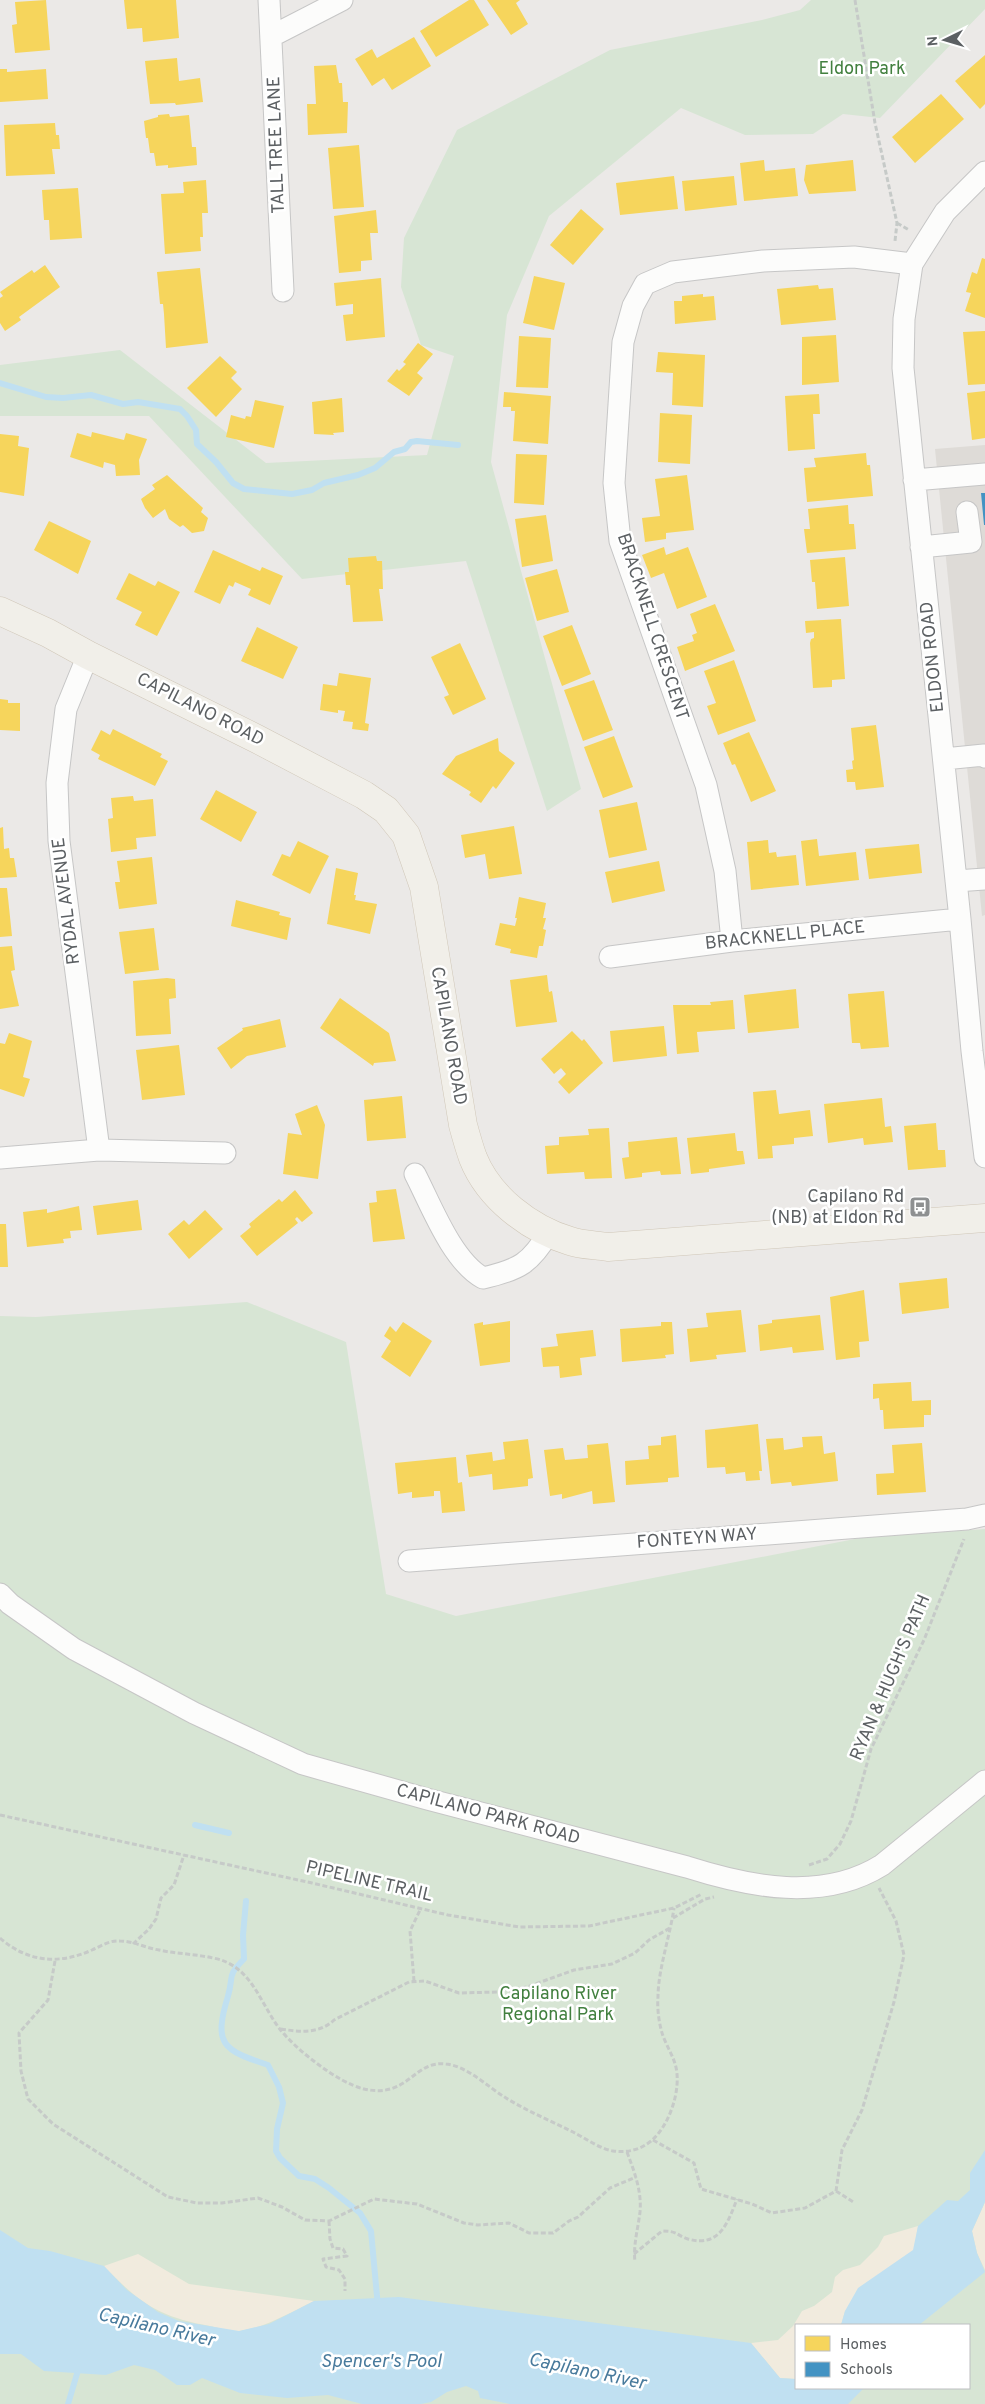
<svg xmlns="http://www.w3.org/2000/svg" width="985" height="2404" font-family="Overpass,sans-serif">
  <style>
    .education { fill: #dedbd7 }
    .green { fill: #d7e5d4; fill-rule: evenodd }
    .sand { fill: #f1ebde }
    .water { fill: #c0e0f1 }
    .homes { fill: #f6d55c }
    .schools { fill: #4393c3 }
    .lines { fill: none; stroke-linecap: round; stroke-linejoin: round }
    .stream { stroke: #c0e0f1; stroke-width: 6 }
    .minor-casing { stroke: #c6c6c6; stroke-width: 23 }
    .major-casing { stroke: #d0c7b8; stroke-width: 29 }
    .path { stroke: #c6cac8; stroke-width: 3; stroke-dasharray: 5 2.5; stroke-linecap: butt }
    .minor { stroke: #fcfcfb; stroke-width: 21 }
    .major { stroke: #f1efe9; stroke-width: 28 }
    .labels { text-anchor: middle; dominant-baseline: central; stroke-width: 5; stroke-linejoin: round; paint-order: stroke }
    .park-label { font-size: 18px; fill: #42803f; stroke: #fff }
    .street-label { font-size: 18px; fill: #5c6063; stroke: #fff }
    .poi-label { font-size: 18px; fill: #5c6063; stroke: #fff; text-anchor: end }
    .water-label { font-size: 19px; font-style: italic; fill: #487a9c; stroke: #fff }
  </style>
  <rect width="100%" height="100%" fill="#ebe9e7"/>
  <!-- education -->
  <path class="education" d="M985,445V915L982,916L935,449Z"/>
  <!-- green -->
  <path class="green" d="M811,0H985V9L880,118L843,114L813,134L745,135L681,108L549,216L507,315L491,462L581,789L547,811L466,561L302,579L149,416H0V365L120,350L266,463L427,455L454,356L421,345L401,287L404,238L457,130L610,50L762,20L800,10Z
    M247,1302L346,1342L386,1594L456,1616L860,1538L985,1529V2404H0V1316L36,1317ZM796,2325H969V2388H796Z"/>
  <!-- sand -->
  <path class="sand" d="M985,2202V2270L977,2253L972,2231Z
    M918,2226L914,2250L893,2265L845,2311L841,2325H796V2379L780,2378L751,2343L778,2340L793,2326L802,2311L814,2306L832,2292L835,2277L843,2270L860,2265L878,2247L884,2236Z
    M138,2254L189,2284L314,2301C291,2312 267,2327 240,2331C231,2332 219,2328 210,2326C159,2317 139,2303 104,2266Z"/>
  <!-- water -->
  <path class="water" d="M985,2150V2202L972,2231L977,2253L985,2272L919,2325H841L845,2311L858,2288L913,2250L918,2226L947,2200L958,2201L970,2190V2173Z
    M0,2230L28,2248L50,2251L104,2266L127,2290L158,2312L179,2321L239,2331L269,2324L314,2301L399,2297L751,2343L780,2378L796,2379V2388H864L848,2404H510L480,2398L478,2391L466,2386L447,2392L431,2402L421,2404H362L328,2395L287,2398L240,2393L202,2378L190,2385H177L155,2370L134,2365L106,2375L44,2371L21,2354H0Z"/>
  <!-- homes -->
  <path class="homes" d="M46,0L50,50L15,53L12,25L17,24L15,2Z
    M124,0H176L179,38L143,42L142,28L127,29Z
    M469,0H474L489,25L436,57L420,31Z
    M487,0H520L516,3L528,24L511,35Z
    M414,37L431,66L392,90L384,78L372,86L355,59L372,49L377,58Z
    M985,55V104L980,109L955,81Z
    M177,58L179,81L200,78L203,102L176,105L175,103L150,104L145,61Z
    M336,65L339,83H342L343,102H348L347,133L308,135L307,104H316L314,66Z
    M0,69H7V72L46,69L48,99L0,102Z
    M941,94L964,119L915,163L892,137Z
    M169,114L170,117L189,115L192,147H196L197,165L168,168V165L156,166L154,153H150L148,138H146L144,121L158,117V115Z
    M55,123L56,135H59L60,149H52L55,174L6,176L4,125Z
    M359,145L364,207L333,209L328,148Z
    M764,160L765,171L795,168L798,196L744,201L740,163Z
    M853,160L856,191L809,194L804,180L806,165Z
    M674,176L678,209L620,215L616,183Z
    M734,176L737,205L685,211L682,181Z
    M206,180L208,213H202L203,237H200L201,251L165,254L161,194L184,193L183,182Z
    M78,188L82,238L50,240L49,220H44L42,190Z
    M581,209L604,229L573,265L550,245Z
    M376,210L378,233H370L372,260L361,261V271L339,273L334,216Z
    M982,258L985,259V318L965,311L971,293L966,292L972,272L977,274Z
    M45,265L60,287L19,317L21,320L5,331L0,323V298L3,296L0,292L32,270L34,273Z
    M200,268L208,343L166,348L164,314L163,304H160L157,272Z
    M534,276L565,283L554,330L523,323Z
    M381,278L385,337L346,341L343,315L353,314V304L336,306L334,283Z
    M818,285L819,289L833,288L836,320L781,325L777,289Z
    M703,294V297L714,296L716,320L675,324L674,301H682V296Z
    M985,331V384L968,385L963,332Z
    M836,335L839,382L802,385V337Z
    M519,336L551,338L548,388L516,387Z
    M418,343L433,354L417,373L423,378L409,396L387,381L397,369L399,371L406,364L403,362Z
    M658,352L705,355L703,407L672,405L673,373L656,372Z
    M220,356L237,372L231,378L242,389L216,417L187,388Z
    M985,391V438L972,440L967,393Z
    M504,392L551,396L548,444L513,441L515,411H511V407H503Z
    M819,394L820,414H813L815,449L788,451L785,396Z
    M342,398L344,432L333,433L334,435L314,434L312,402Z
    M255,400L284,406L274,448L226,437L231,415L245,419L246,416L251,417Z
    M660,413L692,415L690,464L658,462Z
    M92,432L124,440L126,433L147,439L139,460L140,475L116,476L115,465L104,462L103,468L70,457L77,433L91,437Z
    M0,434L19,436L18,446L29,448L24,496L0,492Z
    M866,453L867,465H870L873,496L807,502L804,468L816,467L814,458Z
    M516,454L547,455L544,505L514,503Z
    M167,475L203,508L201,512L208,518L204,531L192,533L183,525L180,527L169,519L165,509L153,518L145,508L141,499L155,489L152,485Z
    M687,475L694,530L666,533V539L645,542L642,518L660,516L655,479Z
    M848,505L849,524H854L856,549L807,553L804,529H810L808,509Z
    M546,515L553,561L522,567L515,519Z
    M49,521L91,541L78,574L34,550Z
    M664,547L666,555L688,547L707,597L677,609L664,573L651,578L642,555Z
    M213,550L260,571L262,567L283,576L270,605L248,595L251,589L235,582L233,587L229,585L220,604L194,592Z
    M376,556L377,561H382L383,589H379L383,621L353,622L350,585H346L345,572H349L348,558Z
    M845,557L849,606L817,609L815,582H812L810,560Z
    M557,569L569,612L537,621L525,578Z
    M129,573L155,586L158,581L180,592L157,636L135,625L142,612L116,599Z
    M715,604L735,651L685,671L677,647L694,641L692,635L697,633L690,614Z
    M841,619L845,679L832,680V687L813,688L810,643L811,639L814,638V632L806,633L805,621Z
    M572,625L591,674L562,686L543,636Z
    M257,627L298,647L283,679L241,661Z
    M460,643L486,699L453,715L444,697L449,695L431,657Z
    M734,660L756,721L718,735L707,706L716,703L704,671Z
    M339,673L371,678L365,723L369,724L368,731L352,729L353,722L343,721L345,711L338,710V713L320,710L323,684L337,686Z
    M594,680L613,730L583,741L564,690Z
    M0,699L8,700V703H20V731L0,730Z
    M876,725L884,787L856,790L855,782H847L846,770L853,769L852,761L854,760L851,728Z
    M113,729L162,754L160,757L168,761L155,786L98,759L100,755L91,750L101,730L110,735Z
    M749,732L776,791L751,802L735,764L732,765L723,743Z
    M614,736L633,787L603,798L584,747Z
    M498,738L499,751L515,763L496,789L493,786L481,803L469,795L471,792L442,774L456,756Z
    M216,790L257,812L241,842L200,819Z
    M133,796L134,801L153,799L156,836L136,838L137,849L111,852L108,819L113,818L111,798Z
    M637,802L647,850L609,858L599,810Z
    M514,826L522,874L489,879L485,854L465,858L461,835Z
    M3,827L4,849L9,848L10,858H14L17,877L0,878V828Z
    M817,839L819,856L856,852L859,880L806,886L801,841Z
    M768,840L769,853L776,852L777,857L796,855L799,885L751,890L747,842Z
    M298,841L329,856L310,894L272,875L282,854L290,857Z
    M919,844L922,873L869,879L865,849Z
    M152,857L157,904L119,909L115,882H120L117,861Z
    M659,861L665,891L612,903L605,872Z
    M336,868L358,873L354,895H356L355,900L377,904L370,934L327,924Z
    M0,888H7L12,936L0,937Z
    M519,897L546,903L543,918H546L543,929L546,930L543,946H539L537,958L510,953L511,949L495,945L500,923L515,926L517,918H515Z
    M236,900L280,912L279,915L291,918L287,940L231,926Z
    M154,928L159,970L125,974L119,932Z
    M12,946L15,970L11,971L19,1006L0,1009V947Z
    M547,975L549,992L552,991L557,1022L516,1027L510,980Z
    M167,978L175,979L176,998L169,999L171,1034L136,1036L133,981Z
    M796,989L799,1028L748,1033L744,995Z
    M884,991L889,1047L861,1049L860,1043H852L848,994Z
    M340,998L389,1033L396,1061L374,1063L373,1066L320,1028Z
    M733,1000L735,1029L697,1032L699,1052L677,1054L673,1005H711L710,1002Z
    M280,1019L286,1047L247,1056L231,1069L217,1048L243,1030L242,1028Z
    M664,1026L667,1056L613,1062L610,1031Z
    M572,1031L582,1041L584,1039L603,1063L569,1094L558,1082L566,1074L561,1068L554,1074L541,1059Z
    M9,1033L32,1041L23,1077L30,1079L24,1097L0,1089V1043L5,1044Z
    M179,1045L185,1095L142,1100L136,1050Z
    M776,1090L779,1114L810,1110L813,1136L794,1138V1144L772,1146L773,1158L758,1159L753,1092Z
    M402,1096L406,1138L367,1141L364,1100Z
    M882,1098L885,1127L891,1126L893,1142L864,1145L863,1138L828,1143L824,1104Z
    M317,1105L325,1125L318,1179L283,1174L288,1133L302,1135L295,1114Z
    M936,1123L938,1150H945L946,1167L908,1170L904,1126Z
    M609,1128L612,1178L585,1179L584,1172L547,1174L545,1146L559,1145V1137L589,1135L588,1129Z
    M735,1133L737,1151H743L745,1164L709,1169V1172L691,1174L687,1138Z
    M677,1137L681,1174L661,1175L660,1171L642,1173V1177L625,1179L622,1158L629,1157L628,1142Z
    M396,1189L405,1239L373,1242L369,1203L377,1202L376,1191Z
    M295,1190L313,1213L302,1222L297,1217L295,1219L298,1223L257,1256L240,1236L251,1227L249,1224L279,1199L282,1202Z
    M138,1200L142,1230L97,1235L93,1206Z
    M79,1206L82,1230L70,1231L71,1238L63,1239L64,1243L27,1247L23,1212L47,1209V1213Z
    M205,1210L223,1229L189,1259L168,1234L184,1220L189,1225Z
    M0,1224H6L8,1267H0Z
    M947,1278L949,1308L902,1314L899,1283Z
    M864,1290L869,1341L859,1342L860,1357L836,1360L830,1297Z
    M741,1310L746,1352L716,1355L717,1359L690,1362L687,1329L708,1327L706,1313Z
    M820,1315L824,1350L793,1353L792,1347L760,1351L758,1325L772,1323V1320Z
    M510,1321V1362L480,1366L474,1324L483,1322V1325Z
    M403,1322L432,1341L410,1377L381,1357L391,1341L384,1336L390,1326L396,1332Z
    M661,1322H672L674,1354L665,1355L666,1358L622,1362L620,1329L661,1326Z
    M593,1330L596,1356L580,1358L582,1375L560,1378L559,1366L543,1367L541,1348L558,1346L556,1334Z
    M911,1382L912,1401L931,1400V1415H924V1427L884,1429L883,1410H880L879,1398L873,1399V1384Z
    M758,1424L762,1471H759L760,1480L746,1481L745,1472L726,1474L725,1467L707,1468L705,1430Z
    M676,1435L679,1477L668,1478V1482L626,1485L625,1461L649,1459L648,1446L661,1445V1437Z
    M822,1436L824,1454L835,1452L838,1481L792,1486L791,1482L771,1484L766,1439L783,1438L784,1450L803,1447L802,1437Z
    M528,1439L533,1478L528,1479V1486L493,1490L492,1474L469,1477L466,1455L492,1452L493,1461L505,1459L503,1442Z
    M608,1443L615,1502L593,1504L592,1491L562,1499V1494L550,1496L544,1450L563,1448L565,1460L588,1458L587,1445Z
    M922,1443L926,1492L877,1495L876,1474L894,1473L892,1445Z
    M456,1457L458,1483L462,1482L465,1511L442,1513L440,1491H434V1496L412,1498V1492L398,1494L395,1463Z"/>
  <!-- schools -->
  <path class="schools" d="M981,493H985V525H984Z"/>
  <g class="lines">
    <!-- stream -->
    <path class="stream" d="M0,383L46,397L63,398L91,395L123,404L138,402L180,409L187,416L196,430L197,444L216,462L233,483L244,489L292,494L312,490L324,483L358,475L375,468L394,452L405,449L411,442L417,441L458,445
      M195,1825L229,1833
      M246,1901L243,1935L244,1959C226,1977 234,1976 228,1996C213,2045 223,2050 268,2065L279,2087L283,2103L277,2129L276,2151L280,2158L299,2176L315,2179L329,2188L360,2213L371,2231L378,2307
      M68,2404L79,2367"/>
    <!-- minor casing -->
    <g class="minor-casing">
      <path id="minor" d="M269,0L283,291
        M272,36L342,0
        M985,172L945,212L912,264L904,319L903,368L960,919L972,1051L985,1157
        M914,480L985,474
        M921,547L971,542L967,512
        M88,655L66,709L57,783L59,841L99,1150
        M944,759L984,755L985,757
        M956,881L985,879
        M732,941L725,871L706,785L620,541L614,483L623,342L633,306L645,284L673,272L763,261L854,257L912,264
        M610,957L732,941L960,919
        M0,1158L99,1150L225,1153
        M415,1174C431,1205 452,1261 483,1278C519,1270 531,1263 549,1232
        M409,1561L967,1519L985,1515
        M0,1594L10,1604L74,1649L194,1713L303,1764L427,1799L687,1867C750,1887 823,1902 882,1865L985,1781"/>
    </g>
    <!-- major casing -->
    <g class="major-casing">
      <path id="major" d="M0,611L48,633L88,655L257,739L364,795L386,810L406,835L424,887L463,1125C466,1136 469,1147 473,1158C489,1198 530,1229 570,1241C581,1245 596,1245 608,1247L985,1218"/>
    </g>
    <!-- path -->
    <path class="path" d="M855,0L875,123L897,223L895,241
      M897,223L909,230
      M0,1815L312,1883L448,1915L519,1927L589,1926L674,1908L702,1894
      M809,1865L827,1859L840,1844L851,1821L871,1749L924,1640L964,1539
      M673,1918L705,1899L714,1897
      M0,1938C27,1962 59,1965 92,1950C101,1946 110,1940 120,1941C133,1941 146,1948 159,1950C177,1954 196,1954 213,1958C251,1965 259,2001 279,2028C295,2049 338,2083 364,2089C409,2099 413,2060 446,2064C467,2066 488,2087 506,2098C527,2111 551,2121 573,2132C585,2138 600,2149 613,2151C627,2153 640,2150 651,2141C668,2127 679,2096 677,2074C676,2060 668,2049 663,2036C659,2024 657,2009 658,1997C658,1970 670,1936 674,1908
      M133,1944L149,1929L156,1919L161,1898L174,1885L184,1855
      M55,1961L48,2000L19,2033L21,2071L28,2099L53,2124L168,2197L197,2203H222L258,2198L282,2207L305,2220L329,2221L374,2199L417,2204L464,2223L478,2225L509,2223L529,2233H553L569,2221L578,2217L610,2188L636,2177
      M414,1981L410,1931L421,1908
      M281,2029C299,2032 320,2034 334,2020L409,1982L425,1981L459,1993L497,1992L527,1987L574,1970L612,1964L635,1953L649,1940L670,1928
      M653,2140L694,2163L701,2189L752,2204L772,2213L805,2208L836,2191L842,2150L862,2110L894,2002L904,1955L896,1921L879,1888
      M627,2152C634,2171 642,2191 640,2212C638,2229 633,2245 635,2262
      M836,2191L855,2203
      M329,2221L330,2239L333,2248L343,2249L347,2256L323,2259L326,2267L339,2270L345,2279V2291
      M634,2254L662,2231C678,2231 676,2235 688,2239C720,2248 728,2222 737,2199"/>
    <!-- minor -->
    <use href="#minor" class="minor"/>
    <!-- major -->
    <use href="#major" class="major"/>
  </g>
  <!-- icons -->
  <defs>
    <g id="bus-square" transform="scale(1.125)"><rect x="-9" y="-9" width="18" height="18" rx="4" fill="#8e9091" stroke="#fff"/><path d="M-5-6H5V4H4V6H2V4H-2V6H-4V4H-5ZM-3.5-4V0h7V-4ZM-3.5 1.2v1.5H-2V1.2ZM2 1.2v1.5H3.5V1.2Z" fill="#fff"/></g>
  </defs>
  <g fill-rule="evenodd">
    <use href="#bus-square" x="920" y="1207"/>
  </g>
  <g class="labels">
    <!-- park labels -->
    <g class="park-label">
      <text x="862" y="69">Eldon Park</text>
      <text x="558" y="1994">Capilano River<tspan x="558" dy="21">Regional Park</tspan></text>
    </g>
    <!-- street labels -->
    <g class="street-label">
      <text transform="translate(277 145) rotate(-92)">TALL TREE LANE</text>
      <text transform="translate(652 627) rotate(72)">BRACKNELL CRESCENT</text>
      <text transform="translate(933 657) rotate(-96)">ELDON ROAD</text>
      <text transform="translate(200 710) rotate(27)">CAPILANO ROAD</text>
      <text transform="translate(67 901) rotate(-97)">RYDAL AVENUE</text>
      <text transform="translate(785 936) rotate(-6)">BRACKNELL PLACE</text>
      <text transform="translate(448 1036) rotate(80)">CAPILANO ROAD</text>
      <text transform="translate(697 1539) rotate(-4)">FONTEYN WAY</text>
      <text transform="translate(891 1678) rotate(-67)">RYAN &amp; HUGH'S PATH</text>
      <text transform="translate(488 1815) rotate(15)">CAPILANO PARK ROAD</text>
      <text transform="translate(369 1882) rotate(13)">PIPELINE TRAIL</text>
    </g>
    <!-- poi labels -->
    <g class="poi-label">
      <text x="904" y="1197">Capilano Rd<tspan x="904" dy="21">(NB) at Eldon Rd</tspan></text>
    </g>
    <!-- water labels -->
    <g class="water-label">
      <text transform="translate(156 2328) rotate(13)">Capilano River</text>
      <text x="381" y="2362">Spencer's Pool</text>
      <text transform="translate(587 2372) rotate(12)">Capilano River</text>
    </g>
  </g>
  <!-- legend -->
  <rect x="795" y="2324" width="175" height="65" fill="#ffffff" stroke="#bebfc1"/>
  <rect x="805" y="2336" width="25" height="15" fill="#f6d55c" stroke="#bebfc1"/>
  <text x="840" y="2349" font-size="15" fill="#5c6063">Homes</text>
  <rect x="805" y="2362" width="25" height="15" fill="#4393c3" stroke="#bebfc1"/>
  <text x="840" y="2374" font-size="15" fill="#5c6063">Schools</text>
  <!-- north arrow -->
  <g transform="translate(945 40) rotate(265)" stroke="#ffffff" stroke-width="4" paint-order="stroke">
  <path d="M0-4L9 19L0 12L-9 19Z" fill="#5c6063"/>
  <text y="-8" font-size="14" font-weight="bold" text-anchor="middle" fill="#5c6063">N</text>
  </g>
</svg>
